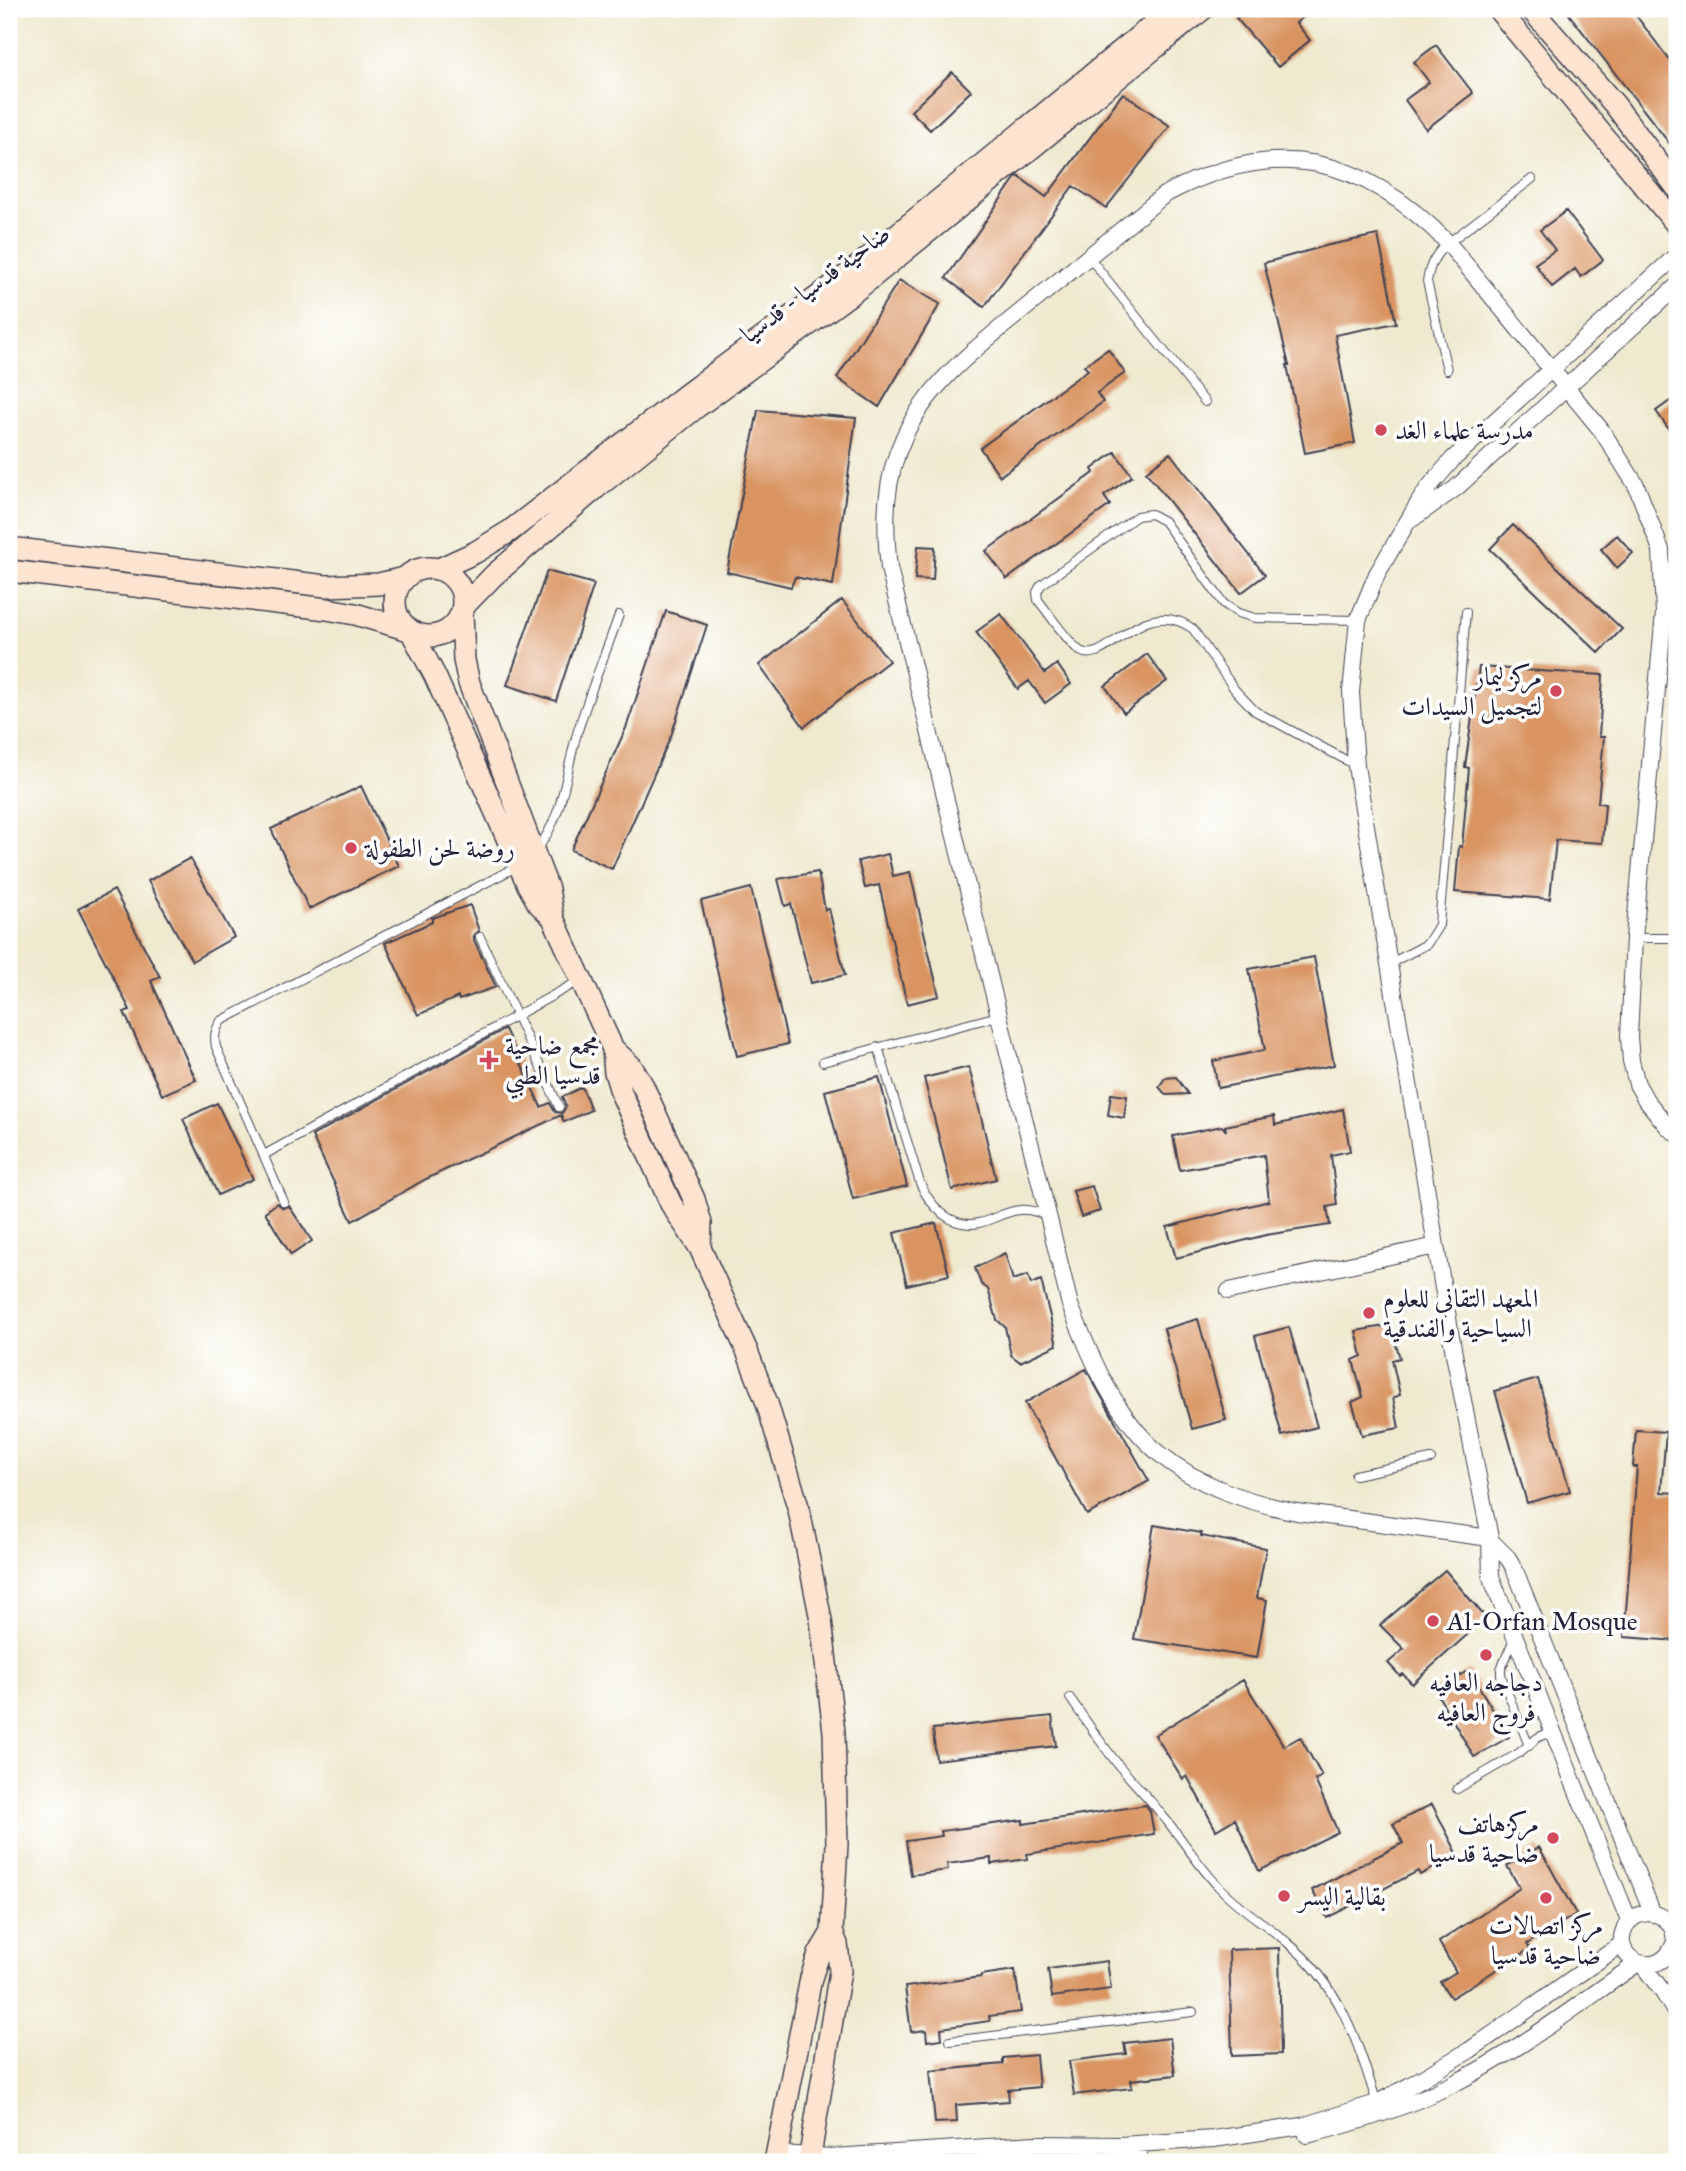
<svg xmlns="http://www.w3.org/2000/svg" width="1686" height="2171" font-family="'IM FELL Great Primer',Amiri,serif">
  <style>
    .building { fill: #d99462 }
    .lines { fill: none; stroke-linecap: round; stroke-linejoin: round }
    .service-casing { stroke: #414051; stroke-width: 10 }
    .minor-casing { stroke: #414051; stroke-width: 18 }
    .secondary-casing { stroke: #414051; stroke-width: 24 }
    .service { stroke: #fff; stroke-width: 8 }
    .minor { stroke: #fff; stroke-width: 16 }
    .secondary { stroke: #fde4d1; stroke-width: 21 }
    .poi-dot { fill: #d1495b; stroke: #fff; stroke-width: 2.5 }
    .labels { text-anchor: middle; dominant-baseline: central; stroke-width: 7; stroke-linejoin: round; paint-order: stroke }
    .street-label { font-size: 26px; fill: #22223b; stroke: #fff }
    .poi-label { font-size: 26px; fill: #22223b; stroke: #fff; text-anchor: start }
  </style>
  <rect width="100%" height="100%" fill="#fff"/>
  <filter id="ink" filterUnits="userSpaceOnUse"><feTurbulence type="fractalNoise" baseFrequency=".0143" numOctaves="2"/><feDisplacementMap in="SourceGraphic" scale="14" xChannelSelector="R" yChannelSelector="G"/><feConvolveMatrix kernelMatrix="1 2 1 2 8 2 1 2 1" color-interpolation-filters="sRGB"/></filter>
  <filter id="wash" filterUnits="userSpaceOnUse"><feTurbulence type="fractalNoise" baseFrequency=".00686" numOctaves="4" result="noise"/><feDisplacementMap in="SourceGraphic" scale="28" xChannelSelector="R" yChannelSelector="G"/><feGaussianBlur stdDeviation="1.57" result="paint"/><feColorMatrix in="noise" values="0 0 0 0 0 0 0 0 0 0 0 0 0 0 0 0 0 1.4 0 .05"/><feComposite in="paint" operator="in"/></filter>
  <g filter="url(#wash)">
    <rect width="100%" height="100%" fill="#eee9cf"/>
    <g id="blocks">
      <!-- building -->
      <path class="building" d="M1247,9H1313L1296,23L1310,40L1278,67L1236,18Z
        M1565,9H1631L1677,70V153Z
        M1436,45L1473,93L1426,129L1405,100L1429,82L1414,62Z
        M952,72L971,91L930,130L911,111Z
        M1123,93L1170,126L1106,208L1073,186L984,307L946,278L1016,177L1018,176L1046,197Z
        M1566,211L1603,260L1581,277L1575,269L1552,287L1535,264L1555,250L1540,230Z
        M1378,235L1396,323L1335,335L1355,443L1305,453L1287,365H1289L1264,263L1329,245Z
        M899,280L940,304L879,407L837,378Z
        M1108,349L1125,373L1097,393L1103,402L1000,476L980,448L1088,370L1084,366Z
        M1677,396V441L1656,411Z
        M758,410L856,418L833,585L795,577L791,587L727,572Z
        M1115,452L1132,476L1104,496L1110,505L1007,579L986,551L1094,473L1092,469Z
        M1170,453L1265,575L1241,593L1146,472Z
        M1513,525L1622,629L1599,653L1490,549Z
        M1617,535L1633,553L1617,568L1601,549Z
        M918,546L935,547L933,580L915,579Z
        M547,571L594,584L556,701L507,685Z
        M842,600L889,661L804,727L759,665Z
        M666,611L707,625L671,736L612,869L571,850L626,728Z
        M1001,614L1045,673L1057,664L1071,684L1045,703L1029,681L1018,689L976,632Z
        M1147,654L1167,681L1124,713L1105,686Z
        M1479,667L1603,675L1599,737H1604L1598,803L1605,804L1602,843L1556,840L1550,899L1455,892L1459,846L1462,847L1469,768L1465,767Z
        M361,786L399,866L309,909L271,829Z
        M888,854L893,876L910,872L939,996L907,1004L879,885L865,888L858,861Z
        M190,858L234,937L192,961L148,881Z
        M818,872L825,910L829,909L845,975L811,983L791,904L785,906L778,879Z
        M751,888L788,1044L737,1056L701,901Z
        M114,890L160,977L151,981L196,1080L162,1095L124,1012L130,1010L78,909Z
        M470,905L479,931L474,934V940L496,987L459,1000L458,997L418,1015L385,943L432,922V918Z
        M1314,957L1334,1065L1218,1088L1213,1061L1265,1050L1249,969Z
        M505,1029L541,1107L550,1103L555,1112L562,1113L566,1107L562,1097L582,1087L591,1110L564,1122L561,1115L426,1179L352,1221L312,1136Z
        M969,1067L996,1179L952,1190L924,1078Z
        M879,1077L907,1186L853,1199L825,1091Z
        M1176,1077L1188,1094L1166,1095L1159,1087L1165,1078Z
        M1111,1094L1127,1096L1124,1118L1108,1115Z
        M217,1103L253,1179L218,1195L183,1119Z
        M1343,1109L1350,1151L1331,1155L1337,1205L1327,1207L1330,1225L1266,1235L1176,1258L1167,1227L1269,1201L1264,1155L1180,1170L1173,1136L1222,1126L1226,1131L1225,1126L1274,1116L1275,1125Z
        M1092,1186L1100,1211L1081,1217L1073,1191Z
        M277,1203L283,1208L289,1206L312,1241L291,1255L265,1212Z
        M936,1223L949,1275L907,1285L894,1233Z
        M1005,1253L1013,1280L1028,1275L1031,1284L1041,1280L1057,1345L1020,1362L1011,1355L1005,1327L997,1320L988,1289L981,1284L975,1268Z
        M1198,1319L1226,1420L1192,1429L1164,1329Z
        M1390,1325L1400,1358L1392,1360L1400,1395L1393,1398L1399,1428L1362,1435L1352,1402L1363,1397L1353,1360L1362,1356L1356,1331Z
        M1289,1327L1317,1427L1282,1436L1255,1336Z
        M1086,1369L1149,1481L1087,1515L1025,1403Z
        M1538,1379L1570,1491L1527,1503L1495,1391Z
        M1636,1430L1666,1432L1661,1492L1677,1493V1641L1624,1637L1637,1467H1633Z
        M1154,1525L1201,1533V1536L1266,1548L1257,1598L1267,1600L1257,1658L1134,1639Z
        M1445,1570L1486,1618L1412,1684L1403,1674L1400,1676L1388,1663L1404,1649L1380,1625Z
        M1469,1670L1509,1737L1474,1757L1435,1690Z
        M1243,1680L1284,1746L1300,1737L1322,1776L1315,1780L1338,1832L1259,1871L1235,1819L1216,1830L1187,1776L1183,1779L1155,1735Z
        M1052,1716L1056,1746L936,1760L933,1729Z
        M1432,1804L1458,1855L1420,1875L1418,1871L1327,1918L1312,1890L1403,1843L1393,1824Z
        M1146,1805L1150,1811L1154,1834L1027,1854L1028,1859L991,1864V1858L947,1864L948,1870L911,1875L906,1841L942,1836L941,1831L1023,1820V1824Z
        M1539,1847L1576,1914L1527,1944L1530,1949L1451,1998L1440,1982L1456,1972L1439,1942L1520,1888L1507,1866Z
        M1279,1948L1281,2054L1232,2056L1229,1950Z
        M1107,1961L1111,1989L1052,1997L1048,1969Z
        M1015,1970L1021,2012L989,2016L990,2021L941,2028L942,2039L927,2041L926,2030L911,2032L905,1987L981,1977V1975Z
        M1170,2038L1175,2075L1131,2080L1132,2088L1074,2095L1069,2061L1126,2054L1124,2043Z
        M1036,2055L1039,2087L1008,2090L1009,2101L956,2105L957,2122L935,2123L930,2071L1003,2064V2058Z"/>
    </g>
  </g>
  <g filter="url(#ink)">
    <use href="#blocks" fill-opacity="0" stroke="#414051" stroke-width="2"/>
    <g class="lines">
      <!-- service casing -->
      <g class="service-casing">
        <path id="service" d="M1089,257L1205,402
          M1447,370L1427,281C1430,264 1435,254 1448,243L1532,179
          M1355,765L1255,711L1235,690L1193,629C1141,592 1107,668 1080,651C1068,643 1048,612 1038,600L1037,592L1041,585L1137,516L1151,514L1164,521L1224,604L1238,613L1255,618L1358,620
          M535,851C563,820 565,776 576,737C588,696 605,655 619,615
          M480,937L559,1107
          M1634,938H1677
          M1389,964L1427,944L1439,925L1466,612
          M878,1047L920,1183C930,1206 951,1229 979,1223C993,1220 1005,1211 1020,1210C1030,1209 1038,1212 1047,1216
          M823,1062L998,1016
          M264,1155L579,981
          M284,1202L216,1047C214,1036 215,1030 221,1021L518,866
          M1355,1475L1431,1459
          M1513,1641L1501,1669V1676L1529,1746
          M1070,1698C1086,1721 1102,1745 1120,1767C1134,1783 1149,1798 1162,1815C1182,1838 1197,1864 1218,1886C1239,1909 1265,1923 1288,1943C1341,1986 1357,2041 1377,2103
          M1457,1789L1519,1753L1537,1738L1552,1731
          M950,2041L1193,2012"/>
      </g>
      <!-- minor casing -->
      <g class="minor-casing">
        <path id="minor" d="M1675,9L1677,12
          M1412,519L1456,488L1677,286
          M1229,1291L1436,1246
          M1490,1538L1297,1512C1250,1503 1197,1485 1160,1454C1115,1417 1091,1358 1070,1305L889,568C884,522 884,480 904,437C931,377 991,337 1040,296C1082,262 1123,229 1164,195C1275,135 1362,155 1448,243L1602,431L1636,485L1661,550L1664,613L1634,938L1629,1037L1631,1061L1637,1084L1646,1100L1668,1127L1677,1134
          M1491,1541L1508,1558L1514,1568L1653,1914
          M1629,1921L1491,1577L1490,1538L1454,1354L1356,766L1351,692L1358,620L1377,574L1419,502L1429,487L1453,459L1677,255
          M1674,1944C1659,1983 1609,1959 1625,1928C1635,1907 1665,1909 1673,1930C1676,1940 1675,1953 1677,1963
          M1642,1964L1663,1992L1677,2015
          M1307,2135C1356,2123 1404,2108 1449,2086C1516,2053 1577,2005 1638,1963
          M777,2154L833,2157L1035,2144L1120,2145L1214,2139L1302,2126L1377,2103L1409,2086L1470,2050L1622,1944
          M1065,2162L1139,2154"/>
      </g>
      <!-- secondary casing -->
      <g class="secondary-casing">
        <path id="secondary" d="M1498,9L1677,225
          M1531,9L1615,105L1677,188
          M9,548L326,586L379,584L404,578
          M395 602a34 34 0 1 1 68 0a34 34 0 1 1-68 0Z
          M439,569L476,552L510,531L687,394L850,273L1172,9
          M9,571L327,609L355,614L409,630
          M464,606L494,575L596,488L698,406L860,287L1203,9
          M462,612L464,660L469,683L548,889L553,918L613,1049L615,1072L622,1095L671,1204L700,1248L747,1351L767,1403L799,1510L821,1620L834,1732L837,1844L832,1932L837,1944L840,1971L809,2162
          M411,631L435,676L528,885L538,903L553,918
          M613,1049L631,1066L643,1086L694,1199L701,1223L700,1248
          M775,2162L811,1978L819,1954L832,1932"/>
      </g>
      <!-- service -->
      <use href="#service" class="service"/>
      <!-- minor -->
      <use href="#minor" class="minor"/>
      <!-- secondary -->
      <use href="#secondary" class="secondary"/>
    </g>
  </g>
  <!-- markers -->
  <g class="poi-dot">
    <circle cx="1381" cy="430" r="7"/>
    <circle cx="1556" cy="691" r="7"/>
    <circle cx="351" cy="848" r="7"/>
    <path d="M485.5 1049.5h7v7h7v7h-7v7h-7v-7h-7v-7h7z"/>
    <circle cx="1369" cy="1313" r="7"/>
    <circle cx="1433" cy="1621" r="7"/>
    <circle cx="1486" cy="1655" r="7"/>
    <circle cx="1553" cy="1838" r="7"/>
    <circle cx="1284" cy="1896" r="7"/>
    <circle cx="1546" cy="1898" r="7"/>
  </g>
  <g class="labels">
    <!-- street labels -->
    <g class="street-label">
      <text transform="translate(815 283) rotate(-37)">ضاحية قدسيا - قدسيا</text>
    </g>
    <!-- poi labels -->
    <g class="poi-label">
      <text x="1395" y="430">مدرسة علماء الغد</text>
      <text x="1542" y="676" text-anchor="end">مركز ليمار<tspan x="1542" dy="30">لتجميل السيدات</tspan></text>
      <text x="365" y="848">روضة لحن الطفولة</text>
      <text x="505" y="1045">مجمع ضاحية<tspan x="505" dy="30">قدسيا الطبي</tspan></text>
      <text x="1383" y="1298">المعهد التقاني للعلوم<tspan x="1383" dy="30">السياحية والفندقية</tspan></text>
      <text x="1447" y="1621">Al-Orfan Mosque</text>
      <text x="1486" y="1682" text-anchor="middle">دجاجه العافيه<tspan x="1486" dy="30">فروج العافيه</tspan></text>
      <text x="1539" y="1823" text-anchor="end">مركزهاتف<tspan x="1539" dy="30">ضاحية قدسيا</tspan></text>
      <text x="1298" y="1896">بقالية اليسر</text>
      <text x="1546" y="1925" text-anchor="middle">مركز اتصالات<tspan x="1546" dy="30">ضاحية قدسيا</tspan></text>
    </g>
  </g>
  <!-- margin -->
  <rect width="1686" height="2171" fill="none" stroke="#fff" stroke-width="35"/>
</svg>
